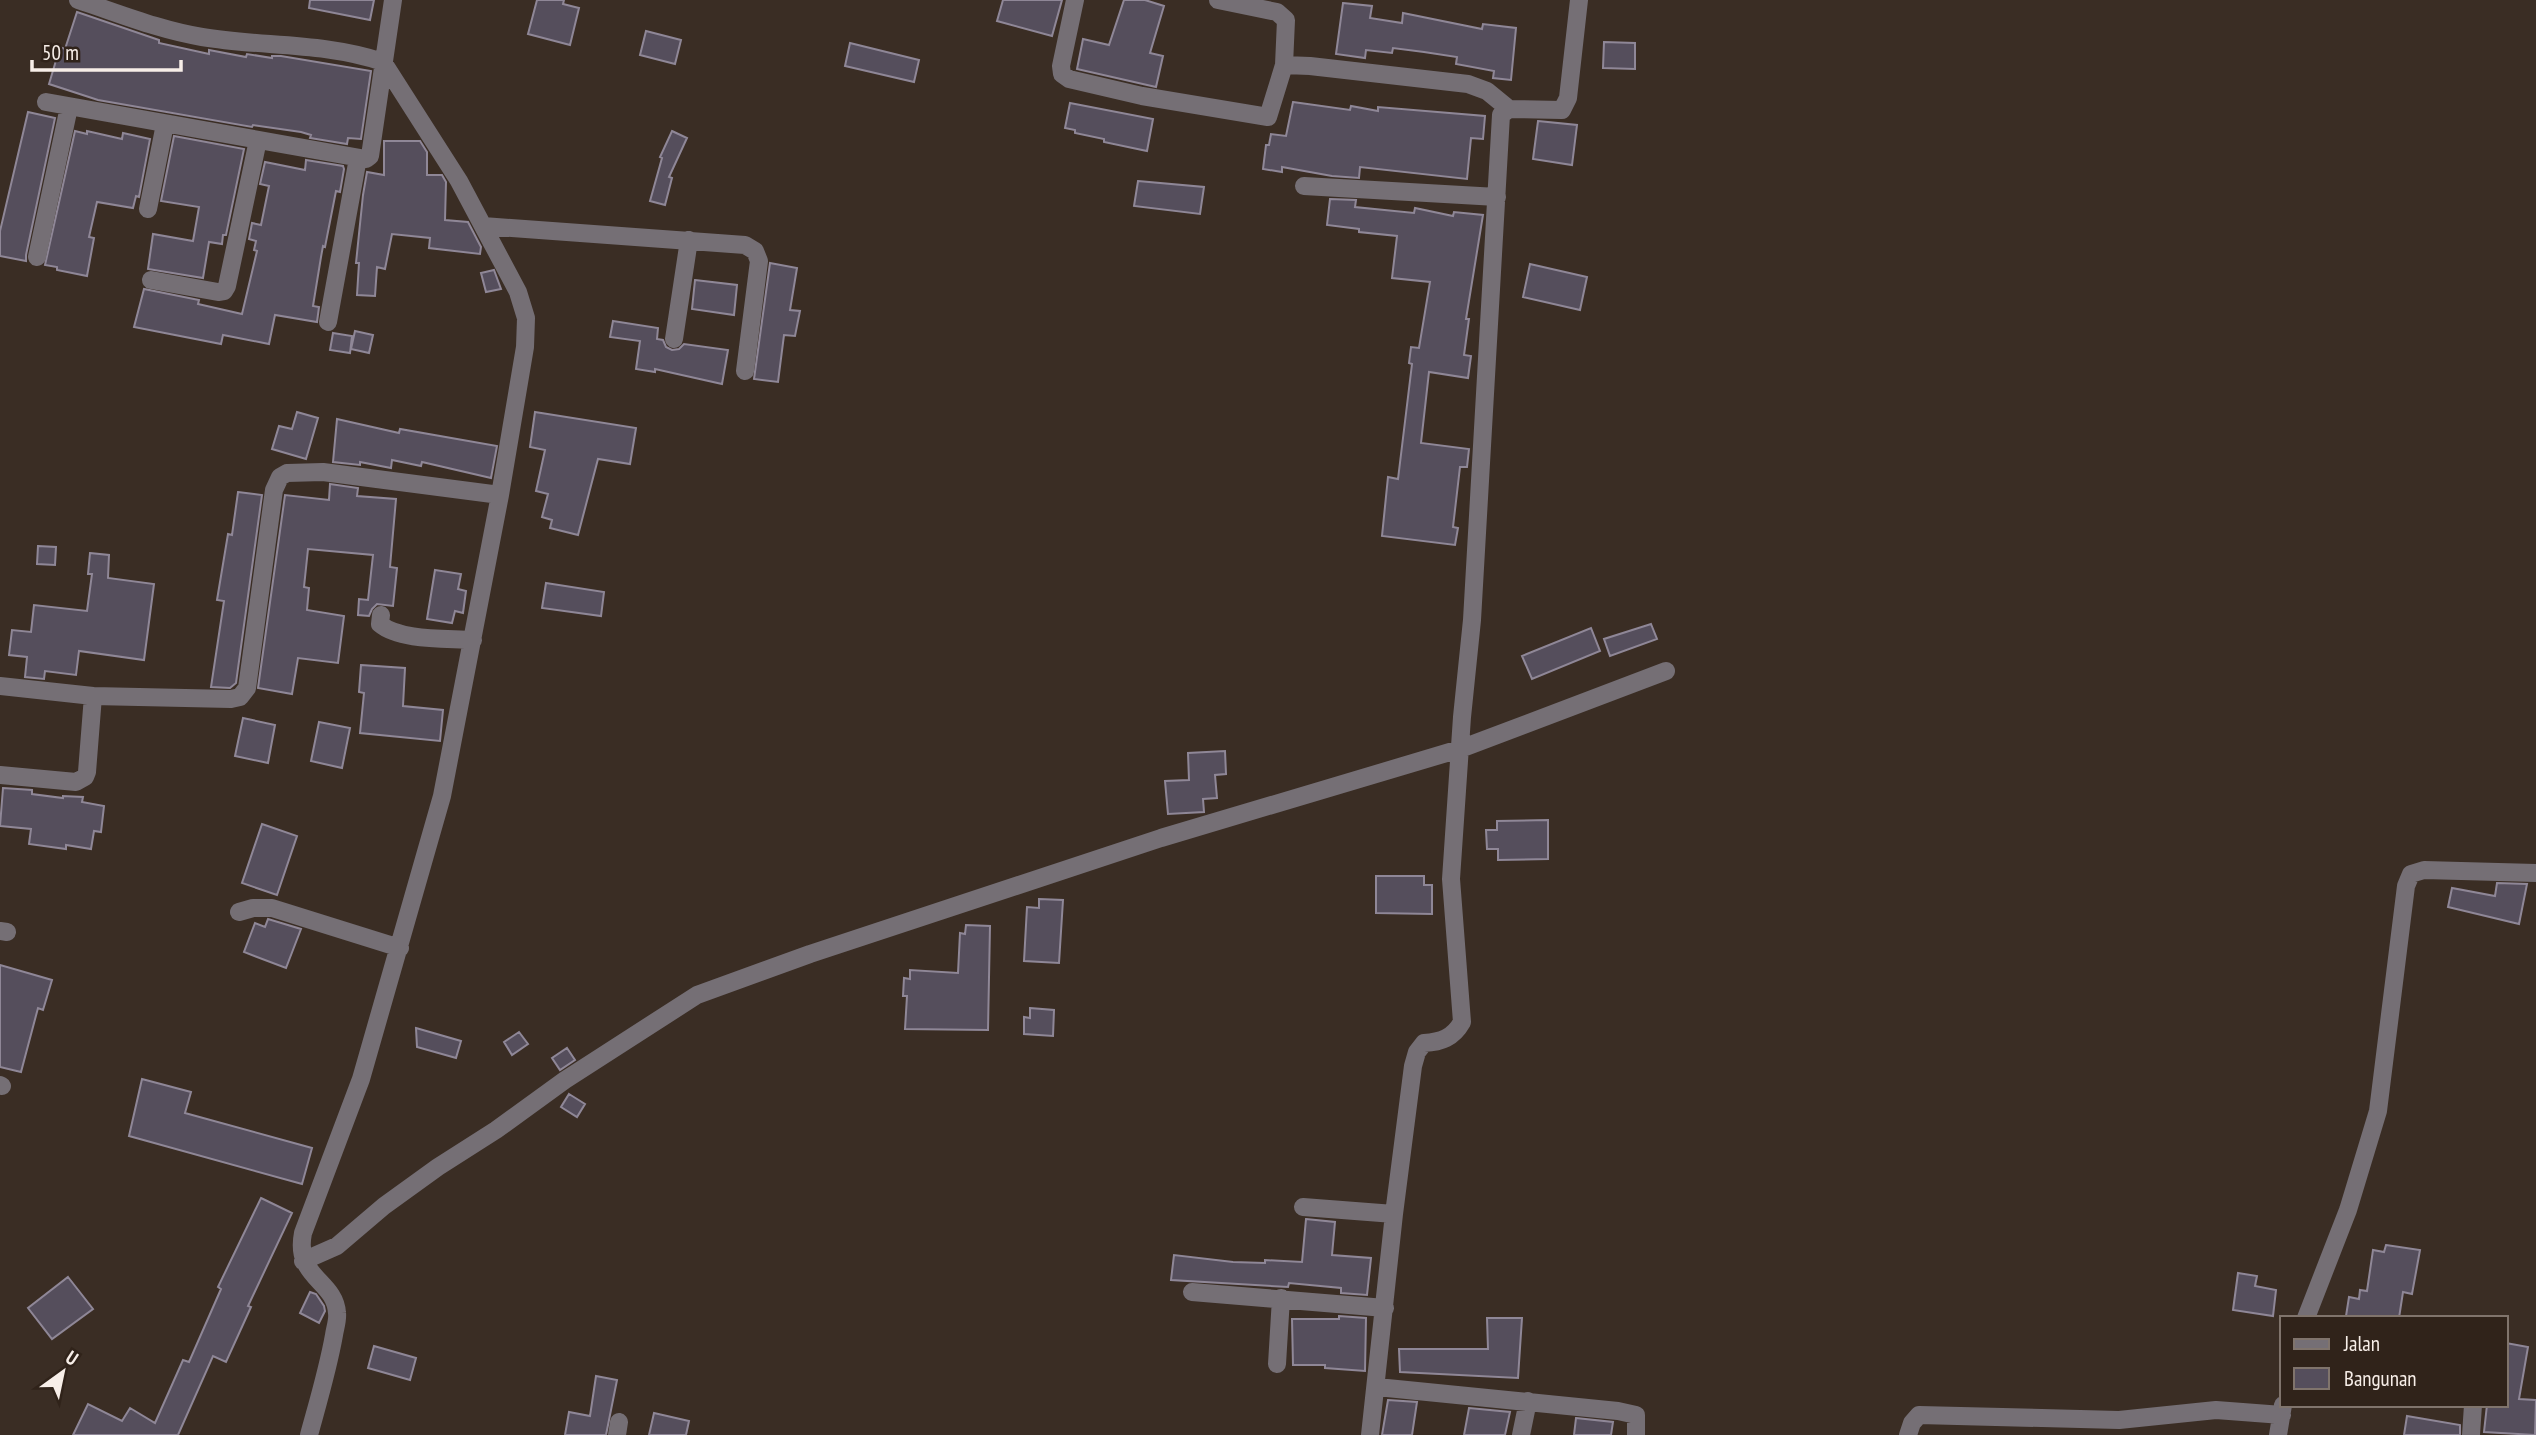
<svg xmlns="http://www.w3.org/2000/svg" width="2536" height="1435" font-family="'PT Sans Narrow',sans-serif">
  <style>
    .building { fill: #554e5c; stroke: #8f8797; stroke-width: 2 }
    .lines { fill: none; stroke-linecap: round; stroke-linejoin: round }
    .minor { stroke: #756f75; stroke-width: 18 }
  </style>
  <rect width="100%" height="100%" fill="#3a2d24"/>
  <!-- building -->
  <path class="building" d="M310,0H374L370,20L309,8Z
    M537,0H564L563,4L579,8L570,45L528,34Z
    M1003,0H1062L1052,36L997,21Z
    M1124,0H1145L1164,6L1150,53L1163,56L1156,87L1077,69L1083,39L1109,45Z
    M1343,3L1372,6L1370,18L1402,23L1403,13L1482,29L1483,24L1516,28L1511,80L1493,78L1494,71L1456,64L1457,57L1424,52L1393,48L1392,53L1366,50L1365,58L1336,54Z
    M77,12L159,40V43L209,54V50L246,57L247,54L272,58V56H281L371,71L361,139L348,138L347,144L310,138L311,135L301,132L253,125L252,127L98,100L49,84L60,47L65,49Z
    M646,31L681,40L675,64L640,55Z
    M1604,42L1635,43V69L1603,68Z
    M850,43L919,60L914,82L845,66Z
    M1293,102L1350,110L1351,106L1378,111V107L1485,116L1483,139L1471,138L1467,179L1360,167L1359,178L1332,176L1282,167V172L1263,169L1266,145H1269L1271,134L1286,136Z
    M1070,103L1153,119L1147,151L1104,142V139L1075,133V130L1065,128Z
    M28,112L55,118L26,255V261L0,256V231Z
    M1538,121L1577,125L1572,165L1533,159Z
    M75,131L87,134V131L122,139L123,133L150,139L139,197L136,196L133,208L97,202L89,237L94,238L87,276L57,270V267L45,265Z
    M672,131L687,138L669,177L672,178L665,205L650,201L662,158L660,157Z
    M174,136L244,149L226,235H223L222,244L209,242L203,278L148,269L153,234L193,241L199,207L161,201Z
    M384,141H420L427,152V175H442L446,182L445,220L468,222L481,247L480,254L429,248L430,238L392,234L385,269L377,267L375,296L357,295L359,263H356L363,195L367,172L384,175Z
    M306,160L343,166L344,169L340,192L336,191L325,247L323,246L321,257L313,306L319,307L317,322L275,315L269,344L223,335L221,344L134,327L144,289L199,300L198,304L242,314L257,251L254,250L256,241L249,239L252,223L261,225L269,186L260,184L265,162L305,170Z
    M1138,181L1204,187L1200,214L1134,206Z
    M1330,199L1356,200L1355,207L1414,213L1415,208L1453,216L1454,212L1483,215L1466,319H1469L1464,355L1471,356L1468,378L1429,372L1421,443L1469,449L1467,467H1460L1453,527L1458,528L1455,545L1382,536L1388,477L1398,479L1412,364L1409,363L1411,347L1419,348L1430,282L1392,278L1397,236L1359,232V229L1327,225Z
    M770,263L797,268L790,310L800,311L795,336L784,335L778,382L754,379Z
    M1530,264L1587,277L1580,310L1523,297Z
    M494,270L501,289L486,292L481,273Z
    M695,280L737,285L734,315L692,309Z
    M613,321L658,328L657,339L663,340L666,347L672,350L679,349L684,344L728,350L722,384L655,369V372L636,369L640,341L610,337Z
    M355,331L373,335L369,353L351,349Z
    M333,333L352,336L350,353L330,350Z
    M297,412L318,418L306,459L272,449L279,426L292,429Z
    M535,412L636,428L630,464L598,459L578,535L550,528L552,520L542,517L548,494L536,491L545,450L530,447Z
    M337,419L399,433L400,429L497,446L491,478L422,462L421,466L392,460L391,468L360,462V465L333,462Z
    M330,484L358,488L357,496L396,499L390,567L397,568L393,606L377,604L372,609L369,616L358,615L359,599L368,600L373,555L308,549L304,587L309,588L307,610L344,616L338,663L298,658L292,694L258,688L285,495L329,500Z
    M238,492L262,495L236,683L230,688L211,687L224,601L217,600L228,534L232,535Z
    M38,546L56,547L55,565L37,564Z
    M90,553L109,555L108,578L154,584L144,660L79,651L76,675L45,671L44,679L25,677L27,657L9,655L12,630L31,632L34,605L87,611L92,574H88Z
    M435,570L461,574L458,589L466,591L463,613L455,611L452,623L427,619Z
    M546,583L604,592L601,616L542,608Z
    M1651,624L1657,639L1610,656L1604,639Z
    M1591,628L1600,651L1532,679L1522,656Z
    M361,665L405,668L403,706L443,710L440,741L360,733L364,693L359,692Z
    M243,718L275,725L268,763L235,756Z
    M319,722L350,728L342,768L311,761Z
    M1225,751L1226,774L1215,775L1217,798L1203,799L1204,812L1168,814L1165,781L1189,780L1188,753Z
    M3,788L32,790V794L63,798V796L83,797L82,802L104,806L101,832L94,831L91,849L66,845V849L29,844L31,829L0,826Z
    M1548,820V859L1498,860V849H1487L1486,830H1497V821Z
    M262,824L297,836L277,895L242,883Z
    M1376,876H1424V885H1432V914L1376,913Z
    M2497,883L2527,884L2519,924L2448,907L2452,888L2495,896Z
    M1039,899L1063,900L1059,963L1024,961L1027,907L1039,908Z
    M268,919L301,929L286,968L244,952L255,923L265,927Z
    M966,925L990,926L988,1030L905,1029L907,996H903L904,978L910,979V970L958,973L960,933L965,934Z
    M0,965L52,980L43,1010L38,1008L21,1072L0,1067Z
    M1030,1008L1054,1010L1053,1036L1024,1034V1017L1030,1018Z
    M416,1028L461,1041L456,1058L417,1047Z
    M519,1032L528,1044L512,1055L504,1042Z
    M567,1048L575,1060L560,1070L552,1058Z
    M142,1079L191,1092L185,1113L312,1148L302,1184L129,1136Z
    M569,1094L585,1104L577,1117L561,1107Z
    M261,1198L292,1213L248,1306L251,1307L226,1362L213,1356L178,1435H73L88,1404L122,1421L130,1408L155,1423L183,1360L189,1362L221,1289L218,1287Z
    M1306,1219L1335,1222L1332,1255L1371,1258L1367,1295L1341,1293V1288L1289,1283L1288,1287L1171,1280L1174,1255L1233,1262L1265,1263V1260L1302,1262Z
    M2386,1245L2420,1250L2412,1294L2403,1292L2399,1318L2346,1316L2349,1297L2359,1299L2360,1290L2367,1291L2373,1250L2384,1252Z
    M2238,1273L2257,1276L2255,1286L2276,1290L2273,1316L2233,1310Z
    M68,1277L93,1309L52,1339L28,1308Z
    M310,1292L316,1294L324,1306L325,1311L319,1323L300,1313Z
    M1339,1316L1366,1318L1365,1371L1325,1368V1365H1293L1292,1319H1339Z
    M1487,1318H1522L1518,1378L1400,1372L1399,1349H1488Z
    M2506,1343L2528,1347L2519,1399L2536,1400L2535,1435L2484,1432L2487,1405H2506Z
    M374,1346L416,1358L410,1380L368,1368Z
    M596,1376L617,1380L606,1435H565L569,1412L590,1416Z
    M1388,1400L1417,1402L1412,1435H1382Z
    M1469,1408L1510,1412L1505,1435H1464Z
    M654,1413L689,1421L686,1435H649Z
    M2407,1416L2460,1425V1435H2404Z
    M1576,1418L1613,1422L1611,1435H1574Z"/>
  <g class="lines">
    <!-- minor -->
    <path class="minor" d="M78,0C118,13 159,30 202,37C262,47 324,42 383,62L459,181L518,292L526,318L525,347L500,495L442,796L361,1079L303,1233C294,1278 335,1280 337,1313C338,1320 335,1328 334,1335C328,1369 318,1402 309,1435
      M1075,0L1061,66L1062,74L1069,79L1142,96L1268,117L1284,65L1310,66L1468,84L1487,91L1509,109
      M1218,0L1277,12L1286,20L1284,65
      M46,102L366,159L370,156L393,0
      M1304,186L1497,197
      M148,209L165,124
      M483,226L745,245L755,251L759,261L745,371
      M37,257L69,107
      M151,280L218,292L224,291L227,286L258,140
      M328,322L358,158
      M674,339L689,240
      M381,615L380,624C400,641 447,638 473,640
      M0,686L93,696
      M0,775L76,782L85,777L87,772L93,696L231,699L240,697L247,688L274,490L280,477L287,473L323,472L500,495
      M239,912L253,908H272L400,948
      M0,931L7,932
      M0,1085L2,1086
      M1303,1207L1394,1214
      M303,1261L337,1246L384,1206L438,1167L496,1130L565,1080L697,995L810,954L1161,838L1460,749L1666,671
      M1192,1292L1385,1308
      M2306,1318L2348,1210L2378,1111L2406,886L2411,874L2424,870L2536,873
      M1277,1364L1281,1298
      M1377,1387L1618,1411L1636,1415V1435
      M617,1435L619,1422
      M1370,1435L1394,1214L1413,1066L1417,1052L1424,1043C1441,1042 1453,1038 1462,1022L1451,879L1462,717L1472,620L1501,115L1509,109L1562,110L1568,98L1579,0
      M1521,1435L1528,1401
      M1908,1435L1912,1423L1919,1415L2119,1420L2216,1410L2282,1415
      M2278,1435L2283,1405
      M2471,1435L2473,1405"/>
  </g>
  <!-- legend -->
  <rect x="2280" y="1316" width="228" height="91" fill="#30231a" stroke="#80746c" stroke-width="2"/>
  <rect x="2294" y="1339" width="35" height="10" fill="#756f75" stroke="#80746c" stroke-width="2"/>
  <text x="2344" y="1351" font-size="21" fill="#f7eee8">Jalan</text>
  <rect x="2294" y="1368" width="35" height="21" fill="#554e5c" stroke="#80746c" stroke-width="2"/>
  <text x="2344" y="1386" font-size="21" fill="#f7eee8">Bangunan</text>
  <!-- north arrow -->
  <g transform="translate(63 1372) rotate(33)" stroke="#30231a" stroke-width="5" paint-order="stroke">
  <path d="M0-5L12 26L0 18L-12 26Z" fill="#f7eee8"/>
  <text y="-10" font-size="19" font-weight="bold" text-anchor="middle" fill="#f7eee8">U</text>
  </g>
  <!-- scale -->
  <path d="M32 60v10h149v-10" fill="none" stroke="#f7eee8" stroke-width="3.5"/>
  <text x="42" y="60" font-size="21" fill="#f7eee8" stroke="#30231a" stroke-width="5" paint-order="stroke">50 m</text>
</svg>
